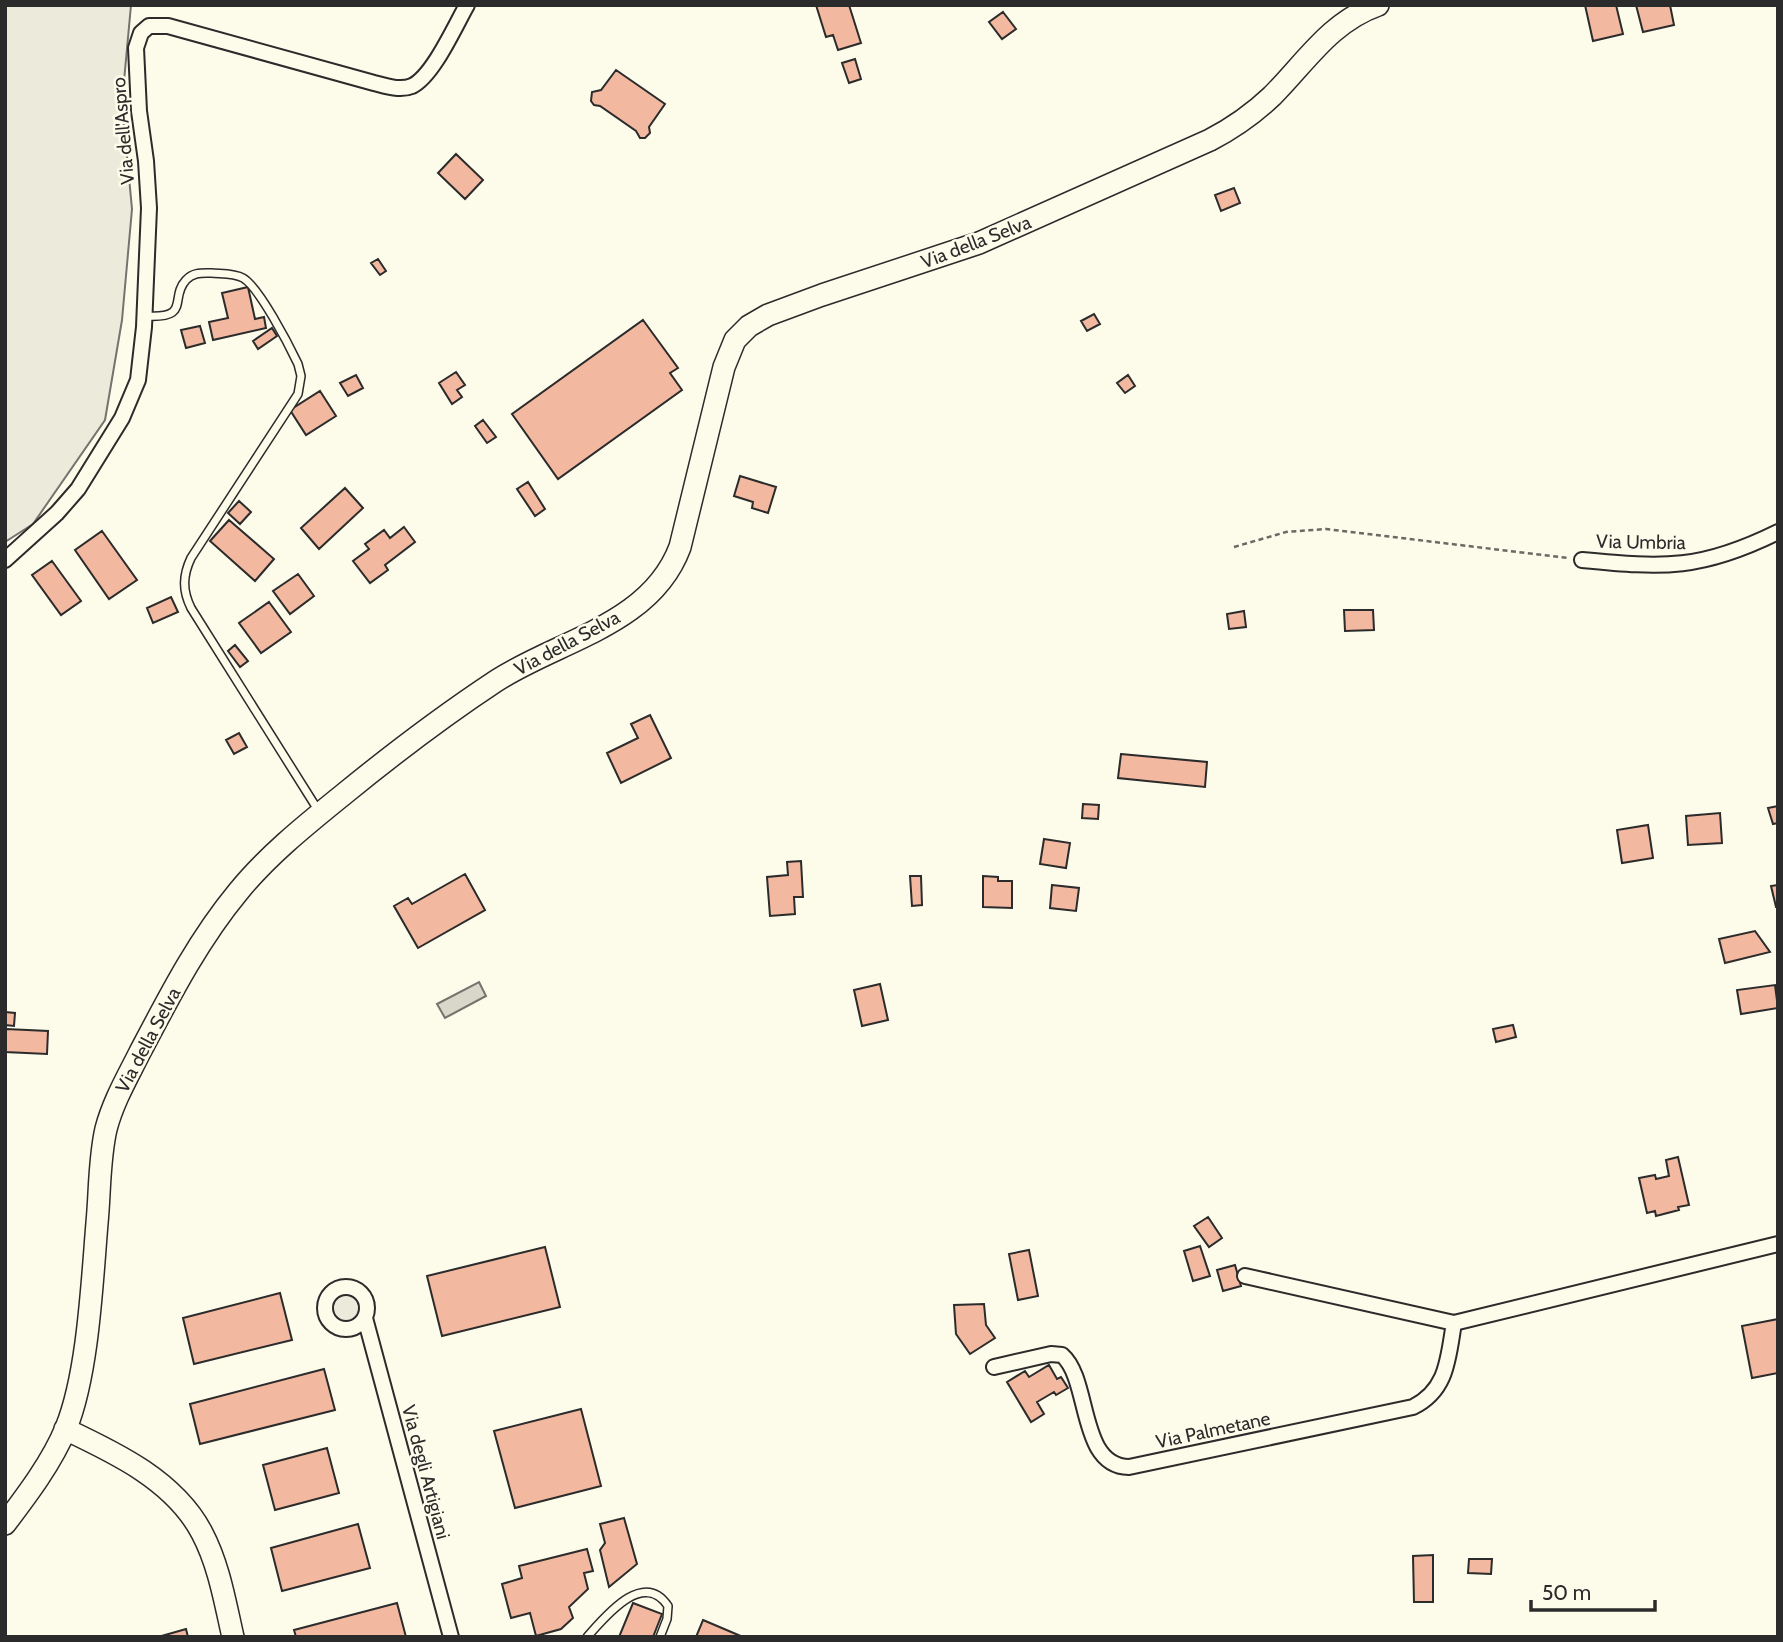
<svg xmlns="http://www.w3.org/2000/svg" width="1783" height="1642" font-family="Cabin,sans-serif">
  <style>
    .green { fill: #ecebdb; stroke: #74746e; stroke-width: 2 }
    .water { fill: #d8d7c9; stroke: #74746e; stroke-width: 2 }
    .building { fill: #f2b8a0; stroke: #2b2b2b; stroke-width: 2 }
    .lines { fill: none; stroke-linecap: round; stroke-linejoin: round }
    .lane-casing { stroke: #2b2b2b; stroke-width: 10 }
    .street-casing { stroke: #2b2b2b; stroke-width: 18 }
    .secondary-casing { stroke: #2b2b2b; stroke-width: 24 }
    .path { stroke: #6a6964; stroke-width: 2.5; stroke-dasharray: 5 3.5; stroke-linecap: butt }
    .lane { stroke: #fdfbea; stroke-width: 7 }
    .street { stroke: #fdfbea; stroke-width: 14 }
    .secondary { stroke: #fdfbea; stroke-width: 21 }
    .labels { text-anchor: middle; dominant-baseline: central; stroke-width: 5; stroke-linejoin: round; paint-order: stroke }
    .street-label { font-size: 19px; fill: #2b2b2b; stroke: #fdfbea }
  </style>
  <rect width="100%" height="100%" fill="#fdfbea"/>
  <!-- green -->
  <path class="green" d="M5,5H131L122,103L132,209L122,320L105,420L33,524L5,542Z
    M330 1308a16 16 0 1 1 32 0a16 16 0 1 1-32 0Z"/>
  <!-- water -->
  <path class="water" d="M479,982L486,996L445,1018L437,1004Z"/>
  <!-- building -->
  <path class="building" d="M816,5H849L861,43L838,50L833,35L826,37Z
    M1585,5H1616L1623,34L1593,41Z
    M1636,5H1670L1674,25L1643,32Z
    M1003,12L1016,29L1002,39L989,22Z
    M855,59L861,79L849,83L842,63Z
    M616,70L665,104L649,127L650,133L645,138H640L636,131L600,106L594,105L591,101L592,92L601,90Z
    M456,154L483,180L465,199L438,173Z
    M1234,188L1240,203L1221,211L1215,195Z
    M378,259L386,271L380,275L371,263Z
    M248,287L255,319L264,317L266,328L213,340L209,322L228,318L222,293Z
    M1094,314L1100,324L1087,331L1081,321Z
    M643,320L678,368L670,373L682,390L558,479L512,414Z
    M200,326L205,343L186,348L181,330Z
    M272,328L277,336L258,349L253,341Z
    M456,372L465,385L457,390L462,397L452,404L439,383Z
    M356,375L363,388L348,396L340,383Z
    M1128,375L1135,386L1125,393L1117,383Z
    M320,391L336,416L306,435L290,410Z
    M483,420L496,437L487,443L475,426Z
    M740,476L776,487L768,513L752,508L753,502L734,496Z
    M528,482L545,509L535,516L517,489Z
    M345,488L363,508L319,549L301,528Z
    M239,501L251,512L240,524L228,513Z
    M229,520L274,559L255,581L210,541Z
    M404,527L415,542L385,565L388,570L370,583L353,561L369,549L365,544L384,530L390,538Z
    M102,531L137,580L109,599L75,550Z
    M52,561L81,601L61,615L32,575Z
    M298,574L314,596L290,614L273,591Z
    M171,597L178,612L153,623L147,608Z
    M269,602L291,632L261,653L239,623Z
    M1344,610H1373L1374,630L1345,631Z
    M1244,611L1246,627L1229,629L1227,614Z
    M235,645L248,661L240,667L228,651Z
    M650,715L671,758L621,783L607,753L638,738L631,724Z
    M239,733L247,747L234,754L226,740Z
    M1121,754L1207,762L1205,787L1118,778Z
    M1083,804L1099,805L1098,819L1082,818Z
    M1778,806V823L1773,824L1768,808Z
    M1720,813L1722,843L1688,845L1686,816Z
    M1648,825L1653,858L1622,863L1617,830Z
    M1044,839L1070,843L1066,868L1040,864Z
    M801,861L803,897H794L795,914L770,916L767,877L788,875L787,862Z
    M465,874L485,910L418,948L394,906L408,898L412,904Z
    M910,876H921L922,905L912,906Z
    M983,876L998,877V881H1012V908L983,907Z
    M1052,885L1079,888L1076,911L1050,908Z
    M1778,885V907H1776L1771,886Z
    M1755,931L1770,952L1725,963L1719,939Z
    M880,984L888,1020L862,1026L854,990Z
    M1775,985L1778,1008L1741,1014L1737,990Z
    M5,1012L15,1013L14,1026L5,1025Z
    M1513,1025L1516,1037L1496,1042L1493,1029Z
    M6,1029L48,1031L47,1054L5,1052Z
    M1678,1157L1689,1205L1678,1207L1679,1210L1656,1216L1655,1211L1647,1213L1639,1178L1655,1175L1656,1179L1669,1176L1666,1160Z
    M1208,1217L1222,1238L1209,1247L1194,1226Z
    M1200,1246L1210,1276L1193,1281L1184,1251Z
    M545,1247L560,1307L442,1336L427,1276Z
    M1029,1250L1038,1296L1018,1300L1009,1254Z
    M1235,1265L1241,1286L1223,1291L1217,1270Z
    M280,1293L292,1340L194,1364L183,1318Z
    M984,1304L986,1325L995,1338L970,1354L956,1334L954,1305Z
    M1778,1319V1373L1752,1378L1742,1326Z
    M1049,1365L1057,1379L1061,1377L1068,1388L1056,1395L1054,1392L1037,1402L1044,1414L1031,1422L1007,1382L1025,1371L1029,1377Z
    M324,1369L335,1410L200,1444L190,1404Z
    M581,1409L601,1486L515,1508L494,1431Z
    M327,1448L339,1493L275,1510L263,1465Z
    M624,1518L637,1564L609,1587L600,1550L605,1543L600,1524Z
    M358,1524L370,1568L282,1591L271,1548Z
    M587,1549L593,1571L584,1573L588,1589L569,1607L573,1618L561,1629L536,1636L530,1613L511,1618L502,1584L522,1578L519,1566Z
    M1433,1555V1602H1414L1413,1556Z
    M1469,1559H1492L1491,1574L1468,1573Z
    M397,1603L406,1637H296L294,1630Z
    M633,1603L662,1614L653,1637H619Z
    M703,1620L743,1637H696Z
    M186,1629L188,1637H158Z"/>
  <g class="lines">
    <!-- lane casing -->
    <g class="lane-casing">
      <path id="lane" d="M145,316C192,319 169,298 186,280C193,272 202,273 211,273C222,274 234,273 243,278C259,287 289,345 298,364L301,376L298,394L191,558C183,575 182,590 191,608L318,810
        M587,1637C605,1617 643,1569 668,1606L667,1619L660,1637"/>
    </g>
    <!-- street casing -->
    <g class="street-casing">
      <path id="street" d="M5,560L57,513L78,489L122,418L138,380L144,327L149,208L146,161L139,111L136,48L141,33L149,26H168L374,83C386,86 400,91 412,86C433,76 455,26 467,5
        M1582,560C1665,568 1701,570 1778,532
        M1245,1276L1454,1323
        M325 1308a21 21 0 1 1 42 0a21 21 0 1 1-42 0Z
        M365,1318L451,1637
        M994,1367L1051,1354L1062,1355C1091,1380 1078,1466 1129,1467L1413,1407C1448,1390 1448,1357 1454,1323L1778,1244"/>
    </g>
    <!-- secondary casing -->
    <g class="secondary-casing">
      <path id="secondary" d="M65,1429C116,1453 175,1481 202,1533C219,1565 225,1602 233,1637
        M5,1524C27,1495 52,1462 66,1428C88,1374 92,1283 97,1223C100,1192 99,1159 106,1129C113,1102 127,1078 139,1054C168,999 198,940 238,892C268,855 307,824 344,794C393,754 443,716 496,681C559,640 651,625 680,547L724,367L735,340L749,326L768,315L822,295L979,243L1210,140C1233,128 1253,114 1272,96C1306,62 1330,22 1378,5"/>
    </g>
    <!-- path -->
    <path class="path" d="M1234,547L1286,532L1326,529L1568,558"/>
    <!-- lane -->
    <use href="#lane" class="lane"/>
    <!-- street -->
    <use href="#street" class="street"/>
    <!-- secondary -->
    <use href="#secondary" class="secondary"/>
  </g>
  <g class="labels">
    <!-- street labels -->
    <g class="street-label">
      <text transform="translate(123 131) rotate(-95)">Via dell'Aspro</text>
      <text transform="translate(976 242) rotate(-21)">Via della Selva</text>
      <text transform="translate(1641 542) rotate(1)">Via Umbria</text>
      <text transform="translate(567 643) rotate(-28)">Via della Selva</text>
      <text transform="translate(148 1040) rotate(-62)">Via della Selva</text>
      <text transform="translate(1213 1430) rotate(-12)">Via Palmetane</text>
      <text transform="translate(426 1472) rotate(75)">Via degli Artigiani</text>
    </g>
  </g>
  <!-- border -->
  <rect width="1783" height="1642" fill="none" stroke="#2b2b2b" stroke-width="14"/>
  <!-- scale -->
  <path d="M1531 1600v10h124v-10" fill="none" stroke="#2b2b2b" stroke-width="3.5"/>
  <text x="1542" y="1600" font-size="21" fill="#2b2b2b" stroke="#fdfbea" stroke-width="5" paint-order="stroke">50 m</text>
</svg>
